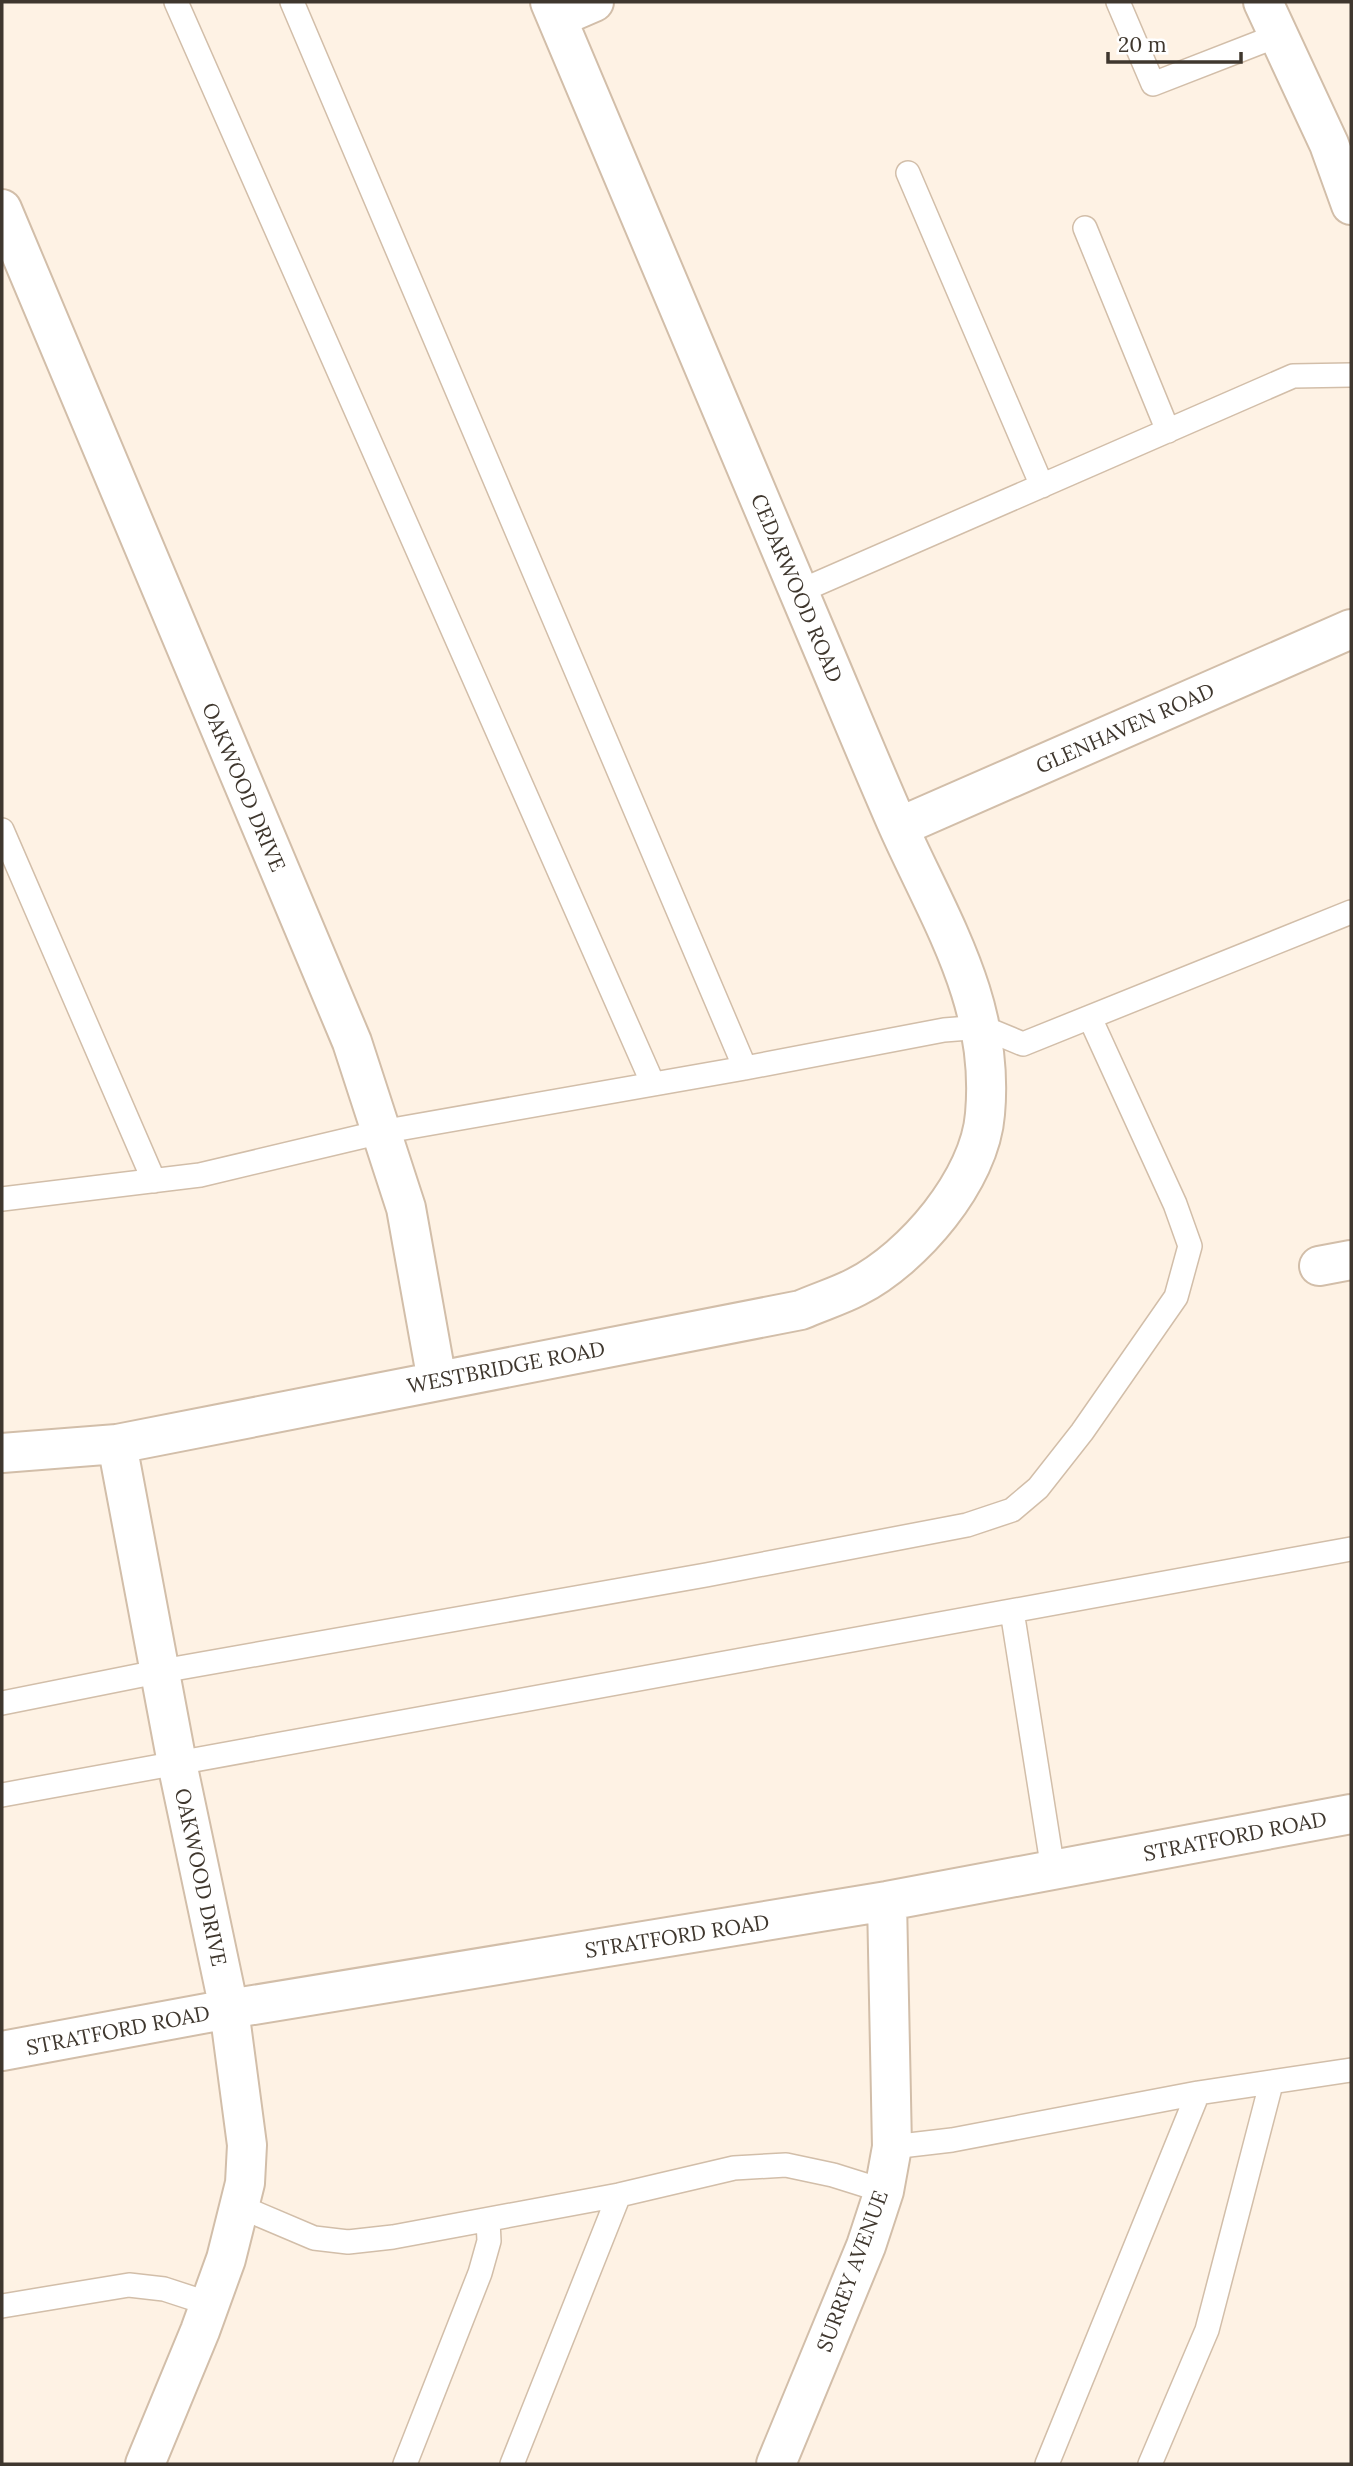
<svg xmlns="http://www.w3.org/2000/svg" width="1353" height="2466" font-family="Lora,serif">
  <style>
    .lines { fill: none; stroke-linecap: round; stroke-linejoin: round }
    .lane-casing { stroke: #d2bea9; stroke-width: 26 }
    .street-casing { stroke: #d2bea9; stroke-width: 42 }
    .lane { stroke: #fff; stroke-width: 23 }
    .street { stroke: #fff; stroke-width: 38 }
    .labels { text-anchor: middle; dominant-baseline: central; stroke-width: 7; stroke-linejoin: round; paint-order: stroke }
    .street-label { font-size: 21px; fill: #3f372e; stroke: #fff }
  </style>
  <rect width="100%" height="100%" fill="#fef2e4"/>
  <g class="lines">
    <!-- lane casing -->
    <g class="lane-casing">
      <path id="lane" d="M176,2L653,1084
        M292,2L745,1068
        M1118,2L1153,84L1279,35
        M908,173L1042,486
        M1085,228L1168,431
        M798,592L1293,376L1351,375
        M2,830L154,1181
        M2,1199L200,1175L381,1132L745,1068L944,1030L982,1027L1023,1044L1351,912
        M1012,1611L1053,1870
        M2,1703L162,1671L706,1575L967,1525L1012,1510L1038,1488L1082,1432L1176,1297L1190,1246L1175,1204L1090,1018
        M2,1795L1351,1549
        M892,2147L952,2140L1198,2093L1351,2070
        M241,2207L314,2238L348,2242L393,2237L619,2195L734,2168L786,2165L833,2175L884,2191
        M2,2306L129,2285L164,2289L210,2304
        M405,2464L480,2273L489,2241L488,2220
        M512,2464L619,2195
        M1047,2464L1198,2093
        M1150,2464L1207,2330L1271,2084"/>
    </g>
    <!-- street casing -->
    <g class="street-casing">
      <path id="street" d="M1263,2L1329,144L1351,205
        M557,18L594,2
        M2,209L352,1042L406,1208L437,1381
        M899,827L1351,629
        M1319,1266L1351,1260
        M117,1444L177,1763L229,2009L247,2145L245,2183L226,2259L200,2331L145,2464
        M2,1453L117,1444L801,1310C819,1302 839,1296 856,1287C913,1258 980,1180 985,1114C995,1004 941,922 898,826C873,769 849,711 825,654C732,437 642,219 550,2
        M2,2051L229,2009L887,1901L1351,1814
        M776,2464L866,2246L884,2191L892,2147L887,1901"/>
    </g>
    <!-- lane -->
    <use href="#lane" class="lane"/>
    <!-- street -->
    <use href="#street" class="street"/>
  </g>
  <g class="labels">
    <!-- street labels -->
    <g class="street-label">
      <text transform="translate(797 588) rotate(67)">CEDARWOOD ROAD</text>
      <text transform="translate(1125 728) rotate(-24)">GLENHAVEN ROAD</text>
      <text transform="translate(244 787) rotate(67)">OAKWOOD DRIVE</text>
      <text transform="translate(506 1367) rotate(-11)">WESTBRIDGE ROAD</text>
      <text transform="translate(1235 1836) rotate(-11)">STRATFORD ROAD</text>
      <text transform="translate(201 1877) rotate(78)">OAKWOOD DRIVE</text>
      <text transform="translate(677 1936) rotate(-9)">STRATFORD ROAD</text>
      <text transform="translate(118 2030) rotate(-11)">STRATFORD ROAD</text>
      <text transform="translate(852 2271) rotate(-70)">SURREY AVENUE</text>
    </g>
  </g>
  <!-- border -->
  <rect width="1353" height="2466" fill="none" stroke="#3f372e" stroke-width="7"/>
  <!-- scale -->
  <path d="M1108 52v10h133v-10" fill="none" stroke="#3f372e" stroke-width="3.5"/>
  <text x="1118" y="52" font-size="21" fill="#3f372e" stroke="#ffffff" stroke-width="5" paint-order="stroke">20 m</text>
</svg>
